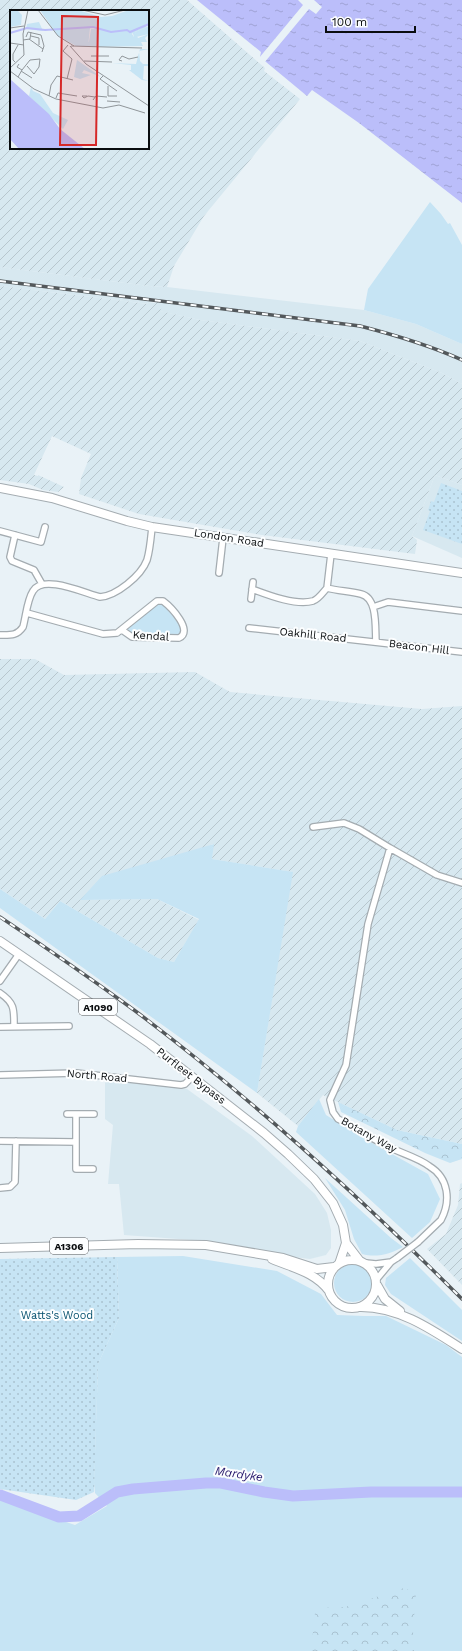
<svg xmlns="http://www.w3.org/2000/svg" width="462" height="1651" font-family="'Work Sans',sans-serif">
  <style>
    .built { fill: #d7e8f0 }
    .industrial { fill: url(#industrial-furrows); fill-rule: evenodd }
    .grass { fill: #c6e4f4 }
    .forest { fill: url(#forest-crowns) }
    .park { fill: url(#park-dots) }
    .water { fill: url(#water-ripples) }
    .pier { fill: #e9f2f7 }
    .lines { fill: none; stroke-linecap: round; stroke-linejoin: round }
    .river { stroke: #bbbefa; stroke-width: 11 }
    .street-casing { stroke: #a4acb1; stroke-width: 8 }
    .secondary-casing { stroke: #a4acb1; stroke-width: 10 }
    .primary-casing { stroke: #a4acb1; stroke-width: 10 }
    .street { stroke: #fff; stroke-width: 5.5 }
    .secondary { stroke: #fff; stroke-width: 8 }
    .primary { stroke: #fff; stroke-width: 8 }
    .rail-casing { stroke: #53585b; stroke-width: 3.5 }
    .rail { stroke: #fcfeff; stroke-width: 2; stroke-dasharray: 6; stroke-linecap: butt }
    .street-bridge-casing { stroke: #a4acb1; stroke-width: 8; stroke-linecap: butt }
    .street-bridge { stroke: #fff; stroke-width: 5.5 }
    .labels { text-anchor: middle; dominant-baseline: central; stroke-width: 4; stroke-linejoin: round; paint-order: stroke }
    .shield { fill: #fcfeff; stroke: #535557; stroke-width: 1 }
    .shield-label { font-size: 10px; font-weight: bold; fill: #0a0d0f }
    .street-label { font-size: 11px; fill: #0a0d0f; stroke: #fcfeff }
    .park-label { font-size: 11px; fill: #04506e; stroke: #fcfeff }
    .water-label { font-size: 12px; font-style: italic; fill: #27196c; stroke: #fcfeff }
    .inset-river { fill: none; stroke: #bbbefa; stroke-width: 2 }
    .inset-road { fill: none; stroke: #90969a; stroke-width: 1 }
    .view { fill: #d62828; fill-opacity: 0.15; stroke: #d62828; stroke-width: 2 }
    .inset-edge { fill: none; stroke: #0a0d0f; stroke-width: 2 }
  </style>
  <defs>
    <pattern id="industrial-furrows" width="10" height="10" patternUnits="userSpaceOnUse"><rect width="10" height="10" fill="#d7e8f0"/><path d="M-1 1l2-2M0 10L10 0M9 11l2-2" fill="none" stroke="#b7c6cd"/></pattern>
    <pattern id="forest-crowns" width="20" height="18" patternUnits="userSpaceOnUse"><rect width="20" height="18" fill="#c6e4f4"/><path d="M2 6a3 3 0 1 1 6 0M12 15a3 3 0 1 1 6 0" fill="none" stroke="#a9c2d0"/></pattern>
    <pattern id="park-dots" width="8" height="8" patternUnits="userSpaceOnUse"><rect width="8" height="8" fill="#c6e4f4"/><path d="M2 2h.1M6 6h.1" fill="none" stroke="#a9c2d0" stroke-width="1.8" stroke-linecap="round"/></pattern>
    <pattern id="water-ripples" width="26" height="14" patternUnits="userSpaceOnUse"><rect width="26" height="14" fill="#bbbefa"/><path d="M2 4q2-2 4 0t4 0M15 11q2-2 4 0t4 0" fill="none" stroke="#9fa2d5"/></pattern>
  </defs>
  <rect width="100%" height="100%" fill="#e9f2f7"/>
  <!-- built -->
  <path class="built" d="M0,267L149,286L167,287L364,310L416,324L462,344V384L442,373L360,341L200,320L159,311L162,304L160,303L161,302H148L149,304L124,301L0,286Z
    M435,475L462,485V558L412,536Z
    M105,1079L143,1082L187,1089L252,1136L315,1194L327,1213L331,1230V1248L326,1255L310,1259L286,1256L246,1247L206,1241L124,1235L119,1184H108L113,1125L105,1119Z"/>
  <!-- industrial -->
  <path class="industrial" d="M0,0H187L265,68L264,71L300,99L204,216L174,266L167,287L149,286L0,267ZM11,11H148V148H11Z
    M0,286L124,301L148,304V302L155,303L156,301H161L160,303L163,304L160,311L200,320L360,341L442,373L462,384V485L435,475L412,536L417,540L415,554L262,535L139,514L79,494L81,478L91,454L52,436L34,475L38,476V475L64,487L58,492L43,490L29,484L0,480Z
    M0,659H35L64,675L195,672L230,692L422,709L462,706V1144L397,1130L323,1095L298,1126L257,1093L292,872L212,859L213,844L80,900L157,899L199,920L174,962L158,958L60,901L45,919L0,889Z
    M462,1183V1285L427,1249L446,1234L458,1205L460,1184Z"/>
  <!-- grass -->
  <path class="grass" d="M430,202L441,214L448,224L450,223L462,245V344L416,324L364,310L368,289Z
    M158,604L164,605L181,627L182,633L180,634L129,633L127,629L129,627Z
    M214,844L212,859L293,872L257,1093L0,908V889L45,919L60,901L158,958L174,962L199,919L157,899L80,900L102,876Z
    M319,1099L326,1115L363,1138L428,1174L440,1199L430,1222L412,1238L296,1132L298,1126Z
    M325,1178L391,1238L403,1247C390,1254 377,1258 362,1254L354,1239L345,1210Z
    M183,1256L277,1271L321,1294L337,1315L364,1316H386L446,1345L462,1357V1651H0V1500L75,1525L107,1506L95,1493L94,1483L98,1364L119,1318L117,1257Z
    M410,1258L462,1310V1341L391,1294L385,1285L386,1278Z
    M334 1283a19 19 0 1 1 38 0a19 19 0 1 1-38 0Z"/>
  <!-- forest -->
  <path class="forest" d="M338,1102L397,1130L462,1144V1159L450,1163L425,1153L341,1112Z
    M404,1588L416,1593L413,1631L414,1651H390L387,1649L382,1651H311L315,1613L329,1607H345Z"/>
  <!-- park -->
  <path class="park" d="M441,483L462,491V544L423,530L430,511L428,510L431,501L434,502Z
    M117,1257L119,1318L98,1364L94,1492L76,1500L0,1489V1259Z"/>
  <!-- water -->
  <path class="water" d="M197,0H462V203L359,123L312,90L307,96L260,57L261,52Z"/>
  <!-- pier -->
  <path class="pier" d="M298,0H314L322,7L316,14L309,9L264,63L259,58L303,5Z"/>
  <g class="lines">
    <!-- river -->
    <path class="river" d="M0,1495L59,1517L79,1516L117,1492L133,1489L206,1483H221L264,1492L293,1496L371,1492H462"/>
    <!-- street casing -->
    <g class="street-casing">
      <path id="street" d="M0,531L41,542L45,527
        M15,535L10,557L12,561L34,570L42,584
        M331,554L327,588C338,591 349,591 361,594C378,598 375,628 376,642
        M219,573L223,538
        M252,589C268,595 296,606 313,601C319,599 323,592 327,588
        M251,599L253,582
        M373,607L388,602L462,611
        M27,613L103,634L117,633L157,601H163C171,607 194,631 179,638L132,637L122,630
        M249,628L462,652
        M0,635C10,635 17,636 23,627C26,616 27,600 33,591C43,574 84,593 100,597C116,596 141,576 147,560C150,550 151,537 152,527
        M313,827L344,823L359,829L390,848L437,875L462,883
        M390,848L368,924L346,1065L330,1100L333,1112L338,1119C355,1127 370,1138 387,1146C400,1153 417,1157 429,1166C449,1178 451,1201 441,1220L418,1242
        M0,981L19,954
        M0,993C15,1003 14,1010 14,1027
        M0,1027L69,1026
        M0,1075L76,1073L181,1085L185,1084L192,1077
        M67,1114H94
        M76,1114V1169H93
        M0,1141L76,1142
        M0,1188L10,1187L15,1182L16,1141
        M366,1263L376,1264L391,1262
        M376,1280L391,1262L397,1258"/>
    </g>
    <!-- secondary casing -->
    <g class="secondary-casing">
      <path id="secondary" d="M0,488L52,498L127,521L152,527L462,573"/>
    </g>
    <!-- primary casing -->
    <g class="primary-casing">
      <path id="primary" d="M0,941L150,1044L264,1133L288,1154L314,1179L333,1203L343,1225L346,1243L359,1260
        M0,1248L138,1244L206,1245L283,1258L317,1269L334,1267
        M272,1259C293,1268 315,1272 329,1291
        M328 1284a24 24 0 1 1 48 0a24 24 0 1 1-48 0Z
        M339,1264L346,1243
        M377,1285L385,1299L400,1311
        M361,1307C399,1307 431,1329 462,1349"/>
    </g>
    <!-- street -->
    <use href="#street" class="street"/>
    <!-- secondary -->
    <use href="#secondary" class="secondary"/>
    <!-- primary -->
    <use href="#primary" class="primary"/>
    <!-- rail casing -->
    <g class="rail-casing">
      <path id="rail" d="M0,281L360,326C395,335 429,345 462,360
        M0,917C45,947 90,978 134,1010C250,1097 359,1196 462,1299"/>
    </g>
    <!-- rail -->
    <use href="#rail" class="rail"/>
    <!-- street-bridge casing -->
    <g class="street-bridge-casing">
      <path id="street-bridge" d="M397,1258L418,1242"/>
    </g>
    <!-- street-bridge -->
    <use href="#street-bridge" class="street-bridge"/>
  </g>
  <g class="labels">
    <!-- shield labels -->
    <g class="shield">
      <rect x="79" y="999" width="38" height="16" rx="3"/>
      <rect x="50" y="1238" width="38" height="16" rx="3"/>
    </g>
    <g class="shield-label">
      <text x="98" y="1007">A1090</text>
      <text x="69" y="1246">A1306</text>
    </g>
    <!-- street labels -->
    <g class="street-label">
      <text transform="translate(229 538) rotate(9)">London Road</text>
      <text transform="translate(313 635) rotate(6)">Oakhill Road</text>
      <text transform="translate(151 636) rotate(4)">Kendal</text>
      <text transform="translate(419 647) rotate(7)">Beacon Hill</text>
      <text transform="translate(97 1076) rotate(5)">North Road</text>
      <text transform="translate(191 1076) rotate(38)">Purfleet Bypass</text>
      <text transform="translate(369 1135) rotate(29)">Botany Way</text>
    </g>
    <!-- park labels -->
    <g class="park-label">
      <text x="57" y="1315">Watts's Wood</text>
    </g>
    <!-- water labels -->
    <g class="water-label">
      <text transform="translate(239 1474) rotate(8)">Mardyke</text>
    </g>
  </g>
  <!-- overview -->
  <g transform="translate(10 10)">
    <rect width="139" height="139" fill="#e9f2f7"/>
    <path d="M30,0H68L91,7L102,6L119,0H139V13L125,20L122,24L124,27H88L89,19L82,16L80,18L78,37L66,36L47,25ZM139,16V24L126,27L125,22ZM67,50L91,67L74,60L72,63L81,65L70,69L64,67ZM21,77L23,81L30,84L43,103L58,110L53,119L19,86Z" fill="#c6e4f4"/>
    <path d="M29,12L33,21L16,19L17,14ZM139,13L135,18L125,22L128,28L139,24L135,28L137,32H131L133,36L78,37V32L87,27H124L122,20L130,19ZM130,39H139L129,41L130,51L133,54H139V56H134L133,69L139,71L132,70L119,60H115H121V55L102,53L126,54Z" fill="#c6e4f4"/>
    <path d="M0,0H7L12,5L11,15L0,17Z" fill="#c6e4f4"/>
    <path d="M81,19H89L88,37H78Z" fill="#c6e4f4"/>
    <path d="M0,69L39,104L50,119L75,139H9L0,129Z" fill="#bbbefa"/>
    <path class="inset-river" d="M0,23L17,18L35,20L83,17L101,22L117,20L120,22L139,14"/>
    <path class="inset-road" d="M28,0L48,26L64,36M72,0L95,5L115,0M0,18L14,16M21,26L29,28V35M16,27L18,22L31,25L34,36L32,42M19,29L33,39M13,30L20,29L21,22M0,33L14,35M60,36L76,54L139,96M61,36L132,38M81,46H99M74,51L102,52M112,51L109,50L112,46L119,49L128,47M5,52L3,50V44L8,35M0,58L14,45L13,24L18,0M12,60L20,50L30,49L29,57L24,64L17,56M0,61L24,79L46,89L93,98L109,95L135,103M11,61L22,68M93,66L90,69L107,81M8,67L12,60L7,57L9,54M57,69L62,49L53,41L58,35M98,76V86H107M39,86L41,75L47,66L63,70M77,86H72L74,88L78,86L85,87M46,88L48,83L67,86M83,90L86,86L97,87M97,91L110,92"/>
    <path class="view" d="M52,6L88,7L86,135H50Z"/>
    <rect width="139" height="139" class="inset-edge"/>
  </g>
  <!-- scale -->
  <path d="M326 26v6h89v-6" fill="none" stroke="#0a0d0f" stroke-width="2"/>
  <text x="332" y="26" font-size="12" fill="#0a0d0f" stroke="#fcfeff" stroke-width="3" paint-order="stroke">100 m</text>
</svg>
